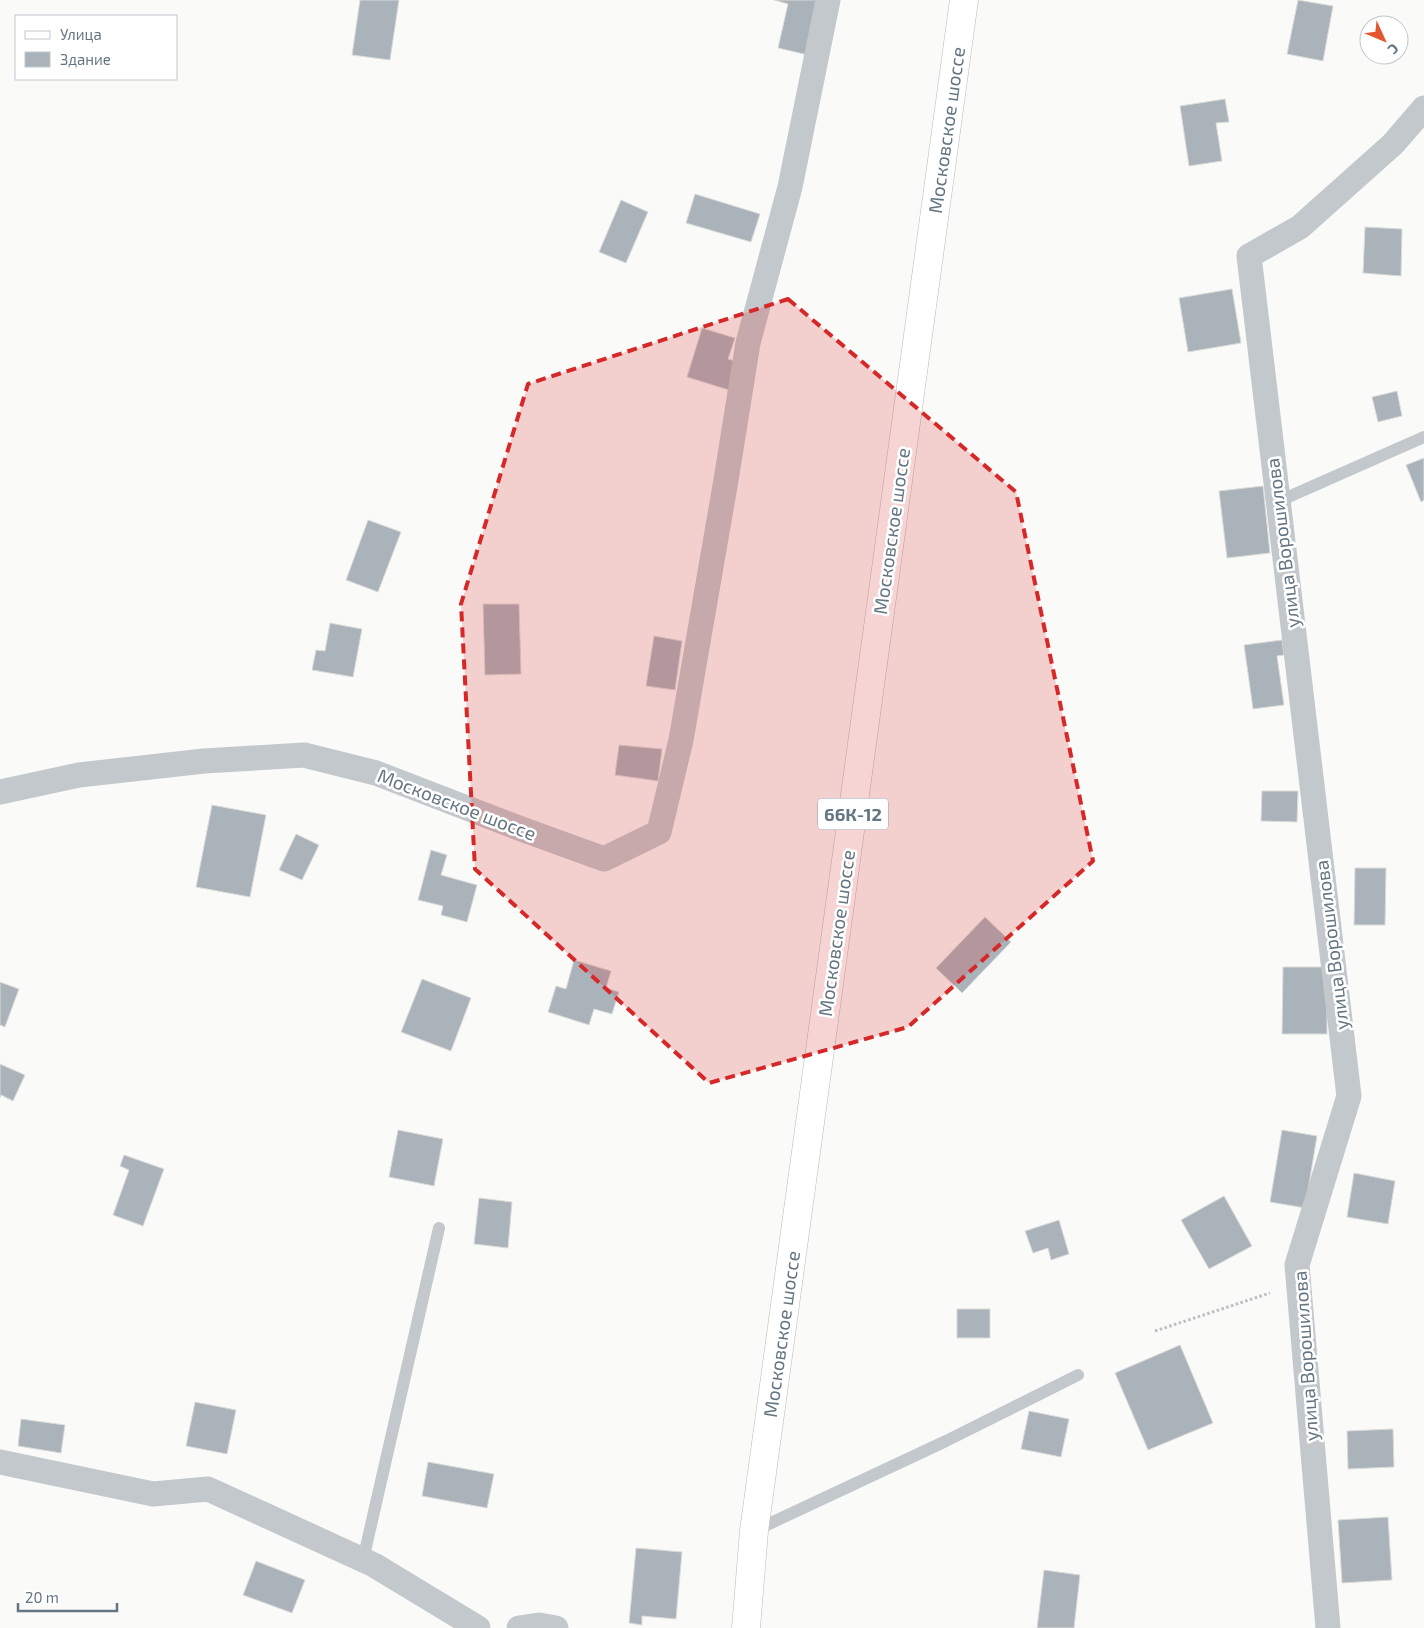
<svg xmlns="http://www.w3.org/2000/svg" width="1424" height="1628" font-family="'Exo 2',sans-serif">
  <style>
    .building { fill: #aab3b9; stroke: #dcdcda }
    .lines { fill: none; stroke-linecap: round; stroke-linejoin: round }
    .primary-casing { stroke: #b5babe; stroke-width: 29 }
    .path { stroke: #bbbfc2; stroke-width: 3; stroke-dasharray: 2.5 2.5; stroke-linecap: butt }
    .service { stroke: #c3c8cc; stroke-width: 12 }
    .minor { stroke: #c3c8cc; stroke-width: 25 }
    .primary { stroke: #fff; stroke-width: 28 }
    .marked { fill: #d62828; fill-opacity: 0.2; stroke: #d62828; stroke-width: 4; stroke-dasharray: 10 6; stroke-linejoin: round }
    .labels { text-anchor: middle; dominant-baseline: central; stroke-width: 5; stroke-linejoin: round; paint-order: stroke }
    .shield { fill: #fff; stroke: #939fa8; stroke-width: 1 }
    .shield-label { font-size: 18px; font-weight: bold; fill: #657683 }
    .street-label { font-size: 19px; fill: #657683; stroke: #fff }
  </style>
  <rect width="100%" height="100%" fill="#fafaf8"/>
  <!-- building -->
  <path class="building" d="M360,0H399L390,60L352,55Z
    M774,0H821L808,55L778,48L788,4Z
    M1298,0L1333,6L1323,61L1287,54Z
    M1225,99L1229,122L1216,123L1222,161L1189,166L1180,106Z
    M695,194L760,214L751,242L686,223Z
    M621,200L648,212L626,263L599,252Z
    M1365,227L1402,229L1401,276L1363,273Z
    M1232,289L1241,343L1188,352L1179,298Z
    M702,328L735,338L728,359L738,362L729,390L687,377Z
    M1397,391L1402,416L1378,422L1372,397Z
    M1424,458V500L1421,502L1406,465Z
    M1263,486L1270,553L1227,558L1219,491Z
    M368,520L401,532L378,592L346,580Z
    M483,604H519L521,674L485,675Z
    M330,623L362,629L353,677L312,670L316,650L325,651Z
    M654,636L682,641L675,690L646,686Z
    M1282,640L1284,655L1277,656L1284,705L1253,709L1244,645Z
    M619,745L662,749L658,781L615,775Z
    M1262,791H1298L1297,822L1261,821Z
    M212,805L266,815L250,897L196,887Z
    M296,834L319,845L302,880L279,870Z
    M431,850L447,855L441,875L477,885L467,922L441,915L443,906L418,900Z
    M1355,868H1386L1385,925H1354Z
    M985,917L1011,942L962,993L936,968Z
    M574,960L611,971L606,988L619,992L612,1014L594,1009L589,1025L548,1012L556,986L566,989Z
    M1283,967H1327V1034H1282Z
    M422,979L471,998L451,1051L401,1032Z
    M0,982L19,989L5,1027L0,1025Z
    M0,1064L25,1075L13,1101L1,1095L0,1098Z
    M398,1130L443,1139L434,1186L389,1177Z
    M1282,1130L1317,1136L1305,1208L1270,1202Z
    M124,1155L164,1169L143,1226L113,1215L129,1170L120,1166Z
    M1354,1173L1395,1181L1388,1224L1347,1217Z
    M1224,1196L1252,1246L1209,1269L1181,1220Z
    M479,1198L512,1202L508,1248L474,1244Z
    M1059,1220L1069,1254L1051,1260L1048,1248L1033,1253L1025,1231Z
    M957,1309H990V1338H957Z
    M1180,1345L1213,1423L1148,1450L1115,1373Z
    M195,1402L236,1410L227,1454L186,1446Z
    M1029,1411L1069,1419L1061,1457L1021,1449Z
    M21,1419L65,1425L61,1453L18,1446Z
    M1393,1429L1394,1467L1348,1469L1347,1431Z
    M428,1462L494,1474L487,1508L422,1496Z
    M1388,1517L1392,1580L1342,1583L1338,1520Z
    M636,1548L682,1552L676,1619L642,1616V1625L629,1623Z
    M256,1561L305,1580L292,1613L243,1595Z
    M1044,1570L1080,1575L1074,1628H1037Z"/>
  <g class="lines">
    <!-- primary casing -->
    <g class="primary-casing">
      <path id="primary" d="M746,1628L754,1531L964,0"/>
    </g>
    <!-- path -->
    <path class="path" d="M1155,1331L1270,1293"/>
    <!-- service -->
    <path class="service" d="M1277,502L1424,437
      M754,1531L946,1441L1078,1375
      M363,1560L439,1228"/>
    <!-- minor -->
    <path class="minor" d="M0,792L79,775L204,761L304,755L376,773L516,827L604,859L659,832L681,740L726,480L748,343L790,187L828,0
      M0,1462L153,1494L208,1489L374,1565L478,1628
      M519,1628L539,1625L556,1628
      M1328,1628L1297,1265L1349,1096L1249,256L1300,227L1393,144L1424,108"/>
    <!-- primary -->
    <use href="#primary" class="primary"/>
  </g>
  <!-- marked area -->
  <path class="marked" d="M788,299L1016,492L1093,861L908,1027L709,1083L475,869L461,604L528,384Z"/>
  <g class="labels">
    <!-- shield labels -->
    <rect class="shield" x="818" y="798.5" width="70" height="31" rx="4"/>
    <g class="shield-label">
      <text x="853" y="814">66К-12</text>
    </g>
    <!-- street labels -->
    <g class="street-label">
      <text transform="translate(946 130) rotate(-82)">Московское шоссе</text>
      <text transform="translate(891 531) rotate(-82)">Московское шоссе</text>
      <text transform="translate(1282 543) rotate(-97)">улица Ворошилова</text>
      <text transform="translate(457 804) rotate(21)">Московское шоссе</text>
      <text transform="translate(836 933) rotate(-82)">Московское шоссе</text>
      <text transform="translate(1331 945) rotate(-97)">улица Ворошилова</text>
      <text transform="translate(781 1334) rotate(-82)">Московское шоссе</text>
      <text transform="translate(1305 1356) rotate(-94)">улица Ворошилова</text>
    </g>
  </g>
  <!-- legend -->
  <rect x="15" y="15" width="162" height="65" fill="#ffffff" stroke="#c1c8cd"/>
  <rect x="25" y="31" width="25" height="8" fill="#ffffff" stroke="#c1c8cd"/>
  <text x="60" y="40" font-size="15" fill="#657683">Улица</text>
  <rect x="25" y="52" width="25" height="15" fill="#aab3b9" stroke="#c1c8cd"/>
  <text x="60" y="65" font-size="15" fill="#657683">Здание</text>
  <!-- north arrow -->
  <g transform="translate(1384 40) rotate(134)"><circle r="24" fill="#ffffff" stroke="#c1c8cd"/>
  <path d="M0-4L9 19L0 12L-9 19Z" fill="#e4572e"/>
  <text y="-8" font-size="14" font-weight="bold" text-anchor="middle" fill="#657683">С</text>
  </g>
  <!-- scale -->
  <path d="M18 1603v8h99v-8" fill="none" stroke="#657683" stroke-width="2.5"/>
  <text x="25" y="1603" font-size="15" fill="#657683" stroke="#ffffff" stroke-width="4" paint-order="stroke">20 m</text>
</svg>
